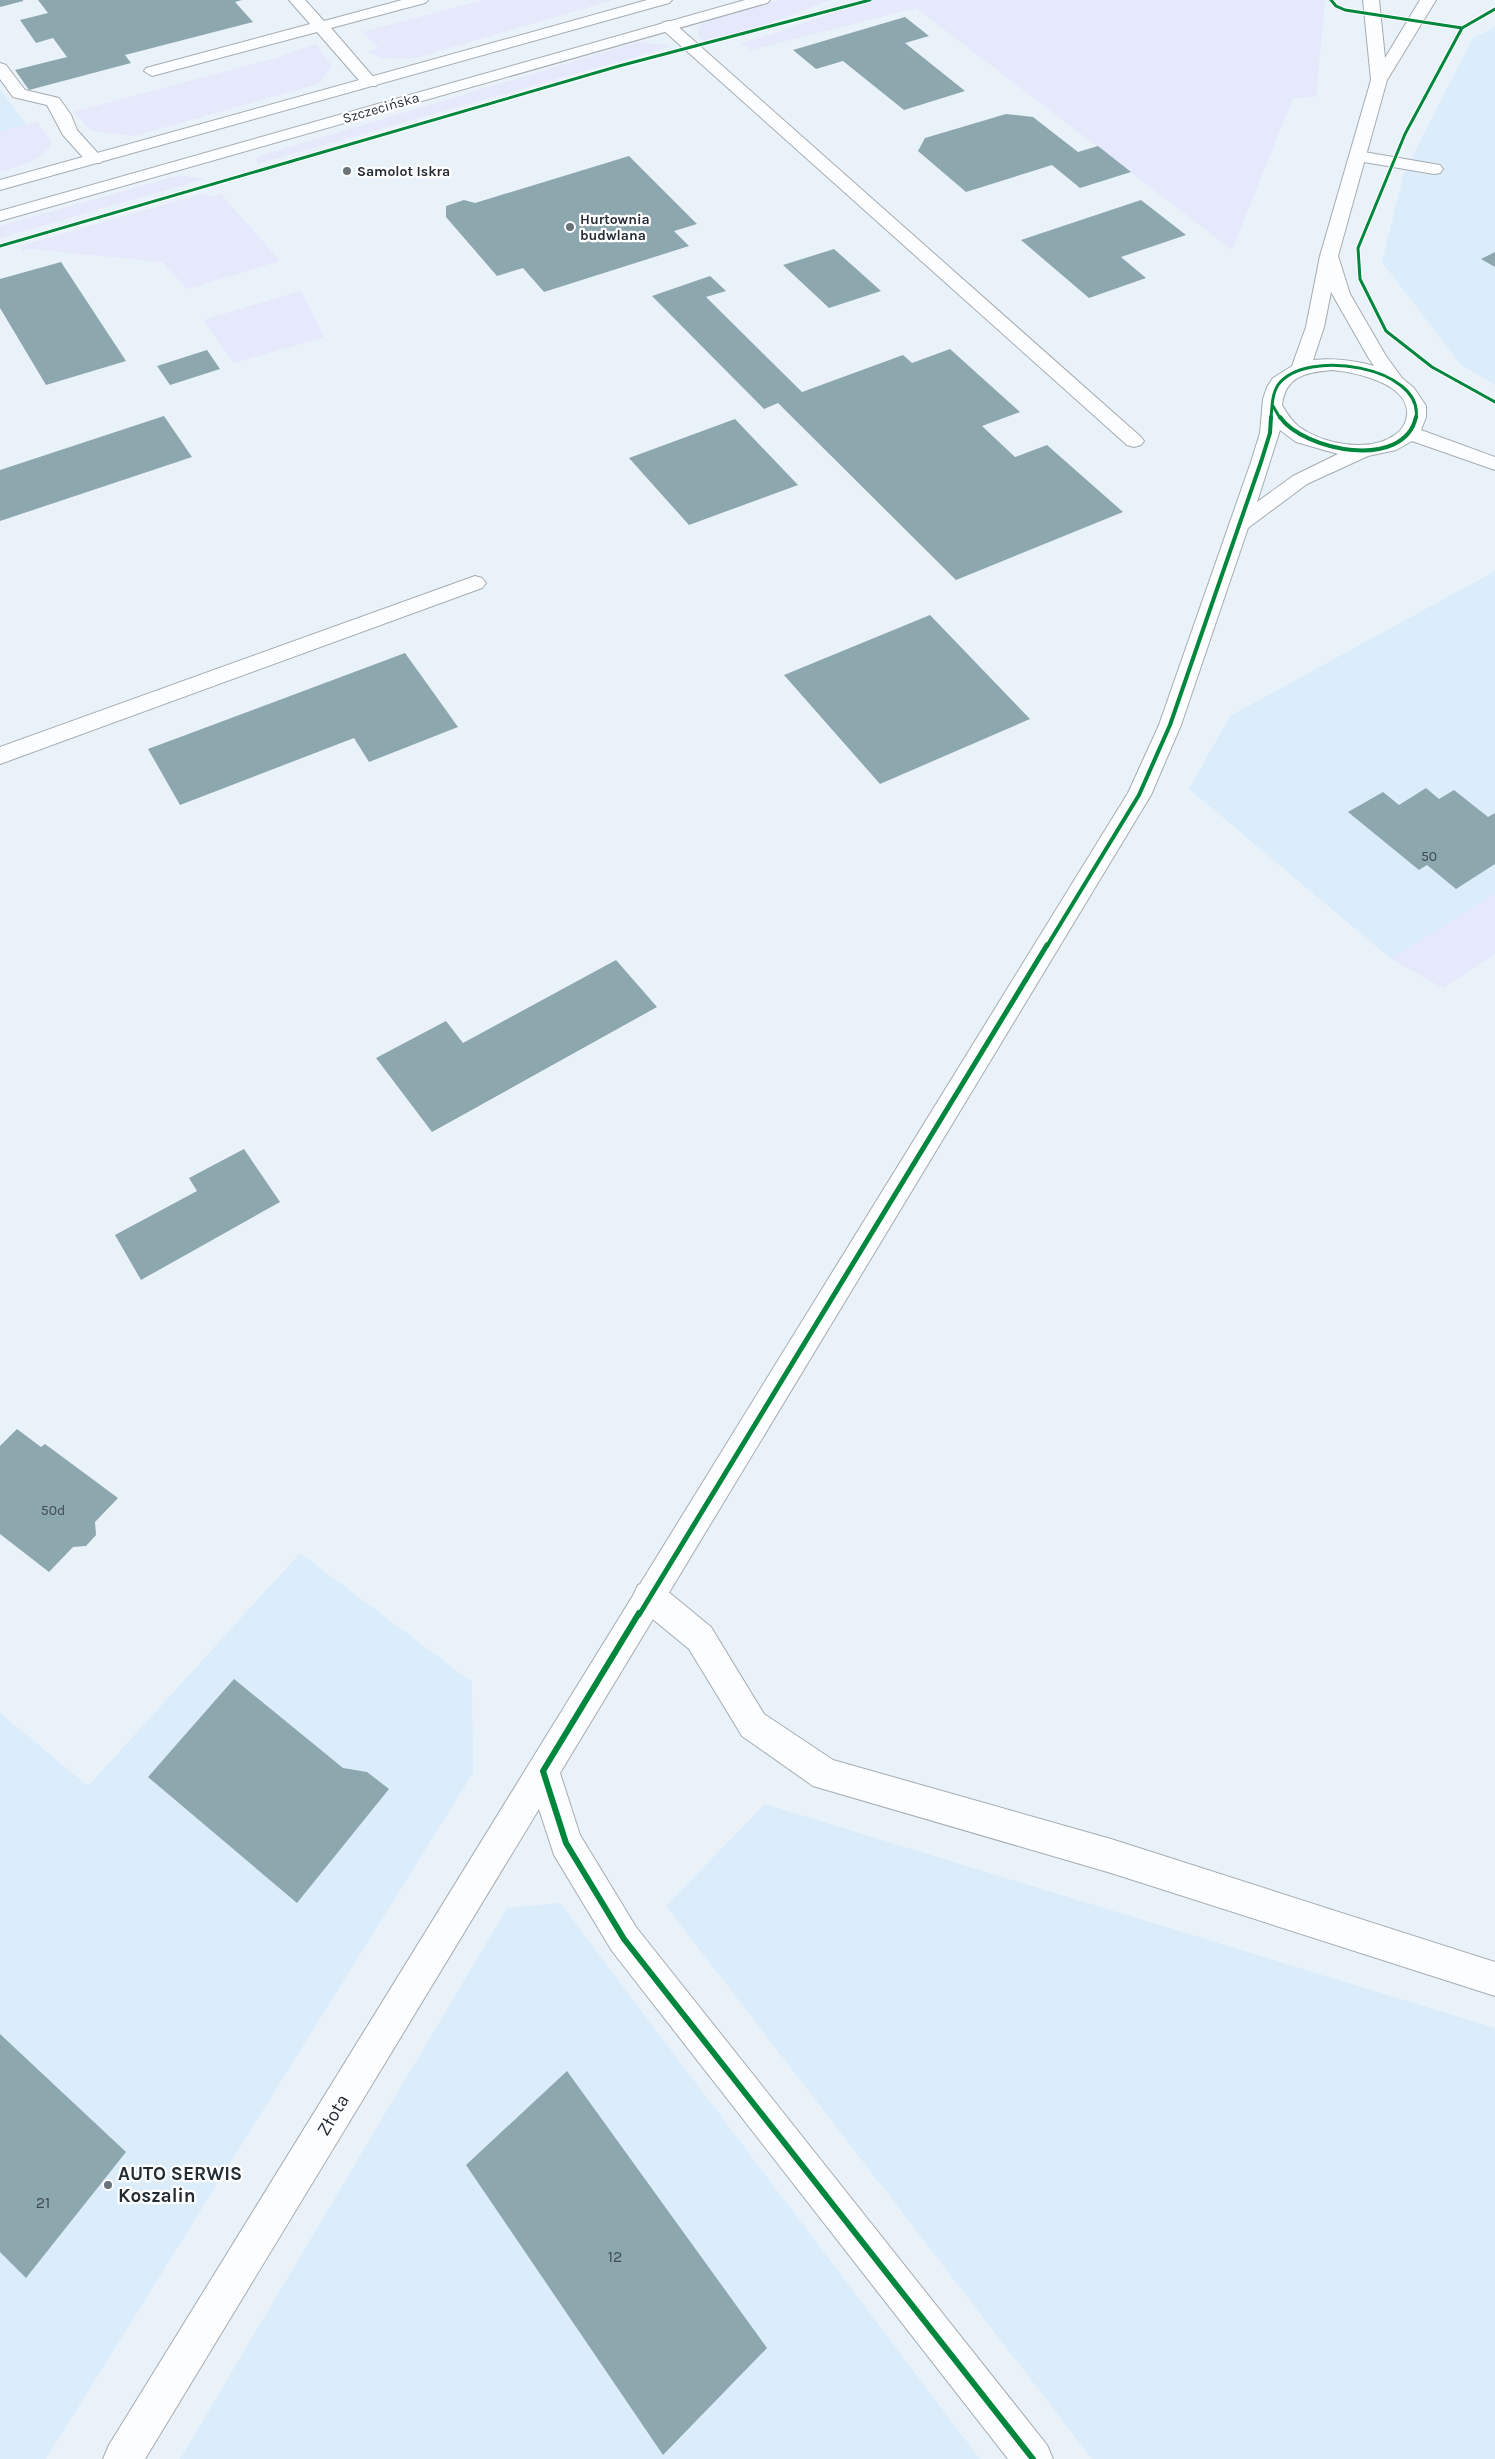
<svg xmlns="http://www.w3.org/2000/svg" width="1495" height="2459" font-family="Karla,sans-serif">
  <style>
    .built { fill: #dbecfb }
    .green { fill: #e6e8fb }
    .building { fill: #8da7af }
    .lines { fill: none; stroke-linecap: round; stroke-linejoin: round }
    .lane-casing { stroke: #a4acb2; stroke-width: 2 }
    .street-casing { stroke: #a4acb2; stroke-width: 2 }
    .secondary-casing { stroke: #a4acb2; stroke-width: 2 }
    .lane { fill: #fcfdfe; fill-rule: evenodd }
    .street { fill: #fcfdfe; fill-rule: evenodd }
    .secondary { fill: #fcfdfe; fill-rule: evenodd }
    .cycleway-far3-casing { stroke: #fefefe; stroke-width: 5 }
    .cycleway-far2-casing { stroke: #fefefe; stroke-width: 6 }
    .cycleway-far1-casing { stroke: #fefefe; stroke-width: 8 }
    .cycleway-casing { stroke: #fefefe; stroke-width: 9 }
    .cycleway-far3 { stroke: #00873e; stroke-width: 3 }
    .cycleway-far2 { stroke: #00873e; stroke-width: 4 }
    .cycleway-far1 { stroke: #00873e; stroke-width: 5 }
    .cycleway { stroke: #00873e; stroke-width: 6 }
    .poi-dot { fill: #697179; stroke: #fefefe; stroke-width: 2 }
    .labels { text-anchor: middle; dominant-baseline: central; stroke-width: 4.5; stroke-linejoin: round; paint-order: stroke }
    .far-street-label { font-size: 14px; fill: #232c34; stroke: #fefefe }
    .far-poi-label { font-size: 14px; font-weight: bold; fill: #232c34; stroke: #fefefe; text-anchor: start }
    .number-label { font-size: 14px; fill: #3e4b53 }
    .near-number-label { font-size: 16px; fill: #3e4b53 }
    .near-street-label { font-size: 19px; fill: #232c34; stroke: #fefefe }
    .near-poi-label { font-size: 19px; font-weight: bold; fill: #232c34; stroke: #fefefe; text-anchor: start }
  </style>
  <rect width="100%" height="100%" fill="#eaf2f9"/>
  <!-- built -->
  <path class="built" d="M1495,27V385L1460,364L1382,262L1404,173L1472,39Z
    M0,90L27,125L0,132Z
    M1495,571V894L1391,959L1189,789L1230,716Z
    M300,1553L472,1682L473,1773L46,2459H0V1713L88,1786Z
    M765,1804L1495,2028V2459H1092L666,1906Z
    M560,1903L980,2459H180L507,1908Z"/>
  <!-- green -->
  <path class="green" d="M483,0H613L412,59L382,58L366,52L379,48L362,32Z
    M780,0H831L749,31L703,41C695,33 697,28 705,21Z
    M875,0H1325L1316,97L1293,98L1232,250L916,8L751,50L741,43C787,31 829,12 875,0Z
    M638,42L673,46L257,164L256,157Z
    M316,44L332,66L318,84L134,136L92,131L73,112L276,58Z
    M37,122L52,142C43,161 19,167 0,172V132Z
    M180,175L205,179L0,238V226Z
    M202,194L212,197L221,194L280,261L187,289L162,262L30,249L23,251L20,246Z
    M301,291L324,337L234,363L203,320Z
    M1495,894V954L1443,988L1391,959Z"/>
  <!-- building -->
  <path class="building" d="M0,0H23V1L0,7Z
    M38,0H242L235,2L253,22L125,55L131,63L29,90L15,70L67,57L53,38L36,43L20,20L48,13Z
    M905,17L929,36L905,43L965,91L904,110L843,61L816,69L793,50Z
    M1006,114L1033,117L1078,152L1098,146L1131,172L1080,188L1052,165L966,192L918,151L925,138Z
    M629,156L697,224L674,231L689,246L544,292L523,268L497,276L446,217V206L464,200L475,203Z
    M1141,200L1186,235L1121,257L1146,278L1089,298L1021,240Z
    M834,249L881,291L829,308L783,265Z
    M1495,252V267L1481,259Z
    M61,262L126,361L46,385L0,308V279Z
    M710,276L726,291L706,297L802,392L903,355L912,363L950,349L1020,412L982,426L1015,457L1047,445L1123,512L956,580L778,403L764,409L652,296Z
    M207,350L220,369L170,385L157,366Z
    M164,416L192,457L0,521V470Z
    M735,419L798,485L689,525L629,458Z
    M930,615L1030,719L880,784L784,675Z
    M405,653L458,727L369,762L354,738L180,805L148,749Z
    M1426,788L1439,799L1454,790L1488,817L1495,813V864L1456,889L1427,865L1419,870L1348,812L1383,792L1399,805Z
    M616,960L657,1007L432,1132L376,1058L446,1021L463,1043Z
    M244,1149L280,1202L141,1280L115,1235L197,1191L189,1178Z
    M17,1429L41,1447L45,1444L118,1498L95,1522L96,1535L86,1546L73,1547L49,1572L0,1534V1446Z
    M234,1679L343,1768L367,1772L389,1789L297,1903L148,1777Z
    M0,2034L126,2152L26,2278L0,2252Z
    M567,2071L767,2348L663,2455L466,2165Z"/>
  <g class="lines">
    <!-- lane casing -->
    <g class="lane-casing">
      <path id="lane" d="M289,0H305L324,21L402,0H428L425,3L331,28L376,80L378,83L376,86H364L317,32L152,76L144,71L146,68L310,24Z
        M668,21L674,23L1141,437L1144,441L1141,445L1134,447L1127,445L662,29L660,26L662,23Z
        M0,63L6,65L25,90L59,98L71,115L77,130L103,159L100,163H88L63,135L47,105L13,97L0,79Z
        M1358,151L1434,164L1440,165L1443,169L1440,173L1434,174L1352,160L1350,156L1352,152Z
        M475,576L482,578L486,583L482,588L0,764V747Z
        M649,1581L660,1585L711,1627L764,1714L833,1760L1111,1839L1495,1962V1996L1111,1873L813,1786L742,1736L689,1649L638,1607L633,1596L638,1585Z"/>
    </g>
    <!-- street casing -->
    <g class="street-casing">
      <path id="street" d="M1363,0H1379L1385,58L1420,0H1436L1387,80L1338,256L1350,294L1386,356L1402,378L1414,388L1426,406V417L1421,430L1495,457V470L1412,441L1396,450L1368,456L1307,484L1248,528L1181,725L1151,795L560,1773L580,1835L636,1927L1047,2445L1053,2459H1008L612,1951L554,1855L539,1809L145,2459H103L109,2445L1128,793L1159,725L1251,462L1260,433L1263,399L1267,387L1273,378L1292,366L1306,327L1320,256L1371,80ZM1331,292L1368,357L1374,366C1353,360 1335,358 1313,360L1324,327ZM1332,370C1354,372 1410,383 1407,415C1406,423 1402,430 1396,434C1370,454 1322,444 1298,426C1291,420 1286,412 1282,405C1285,376 1307,372 1332,370ZM1280,430L1296,442L1338,454L1293,476L1257,502Z"/>
    </g>
    <!-- secondary casing -->
    <g class="secondary-casing">
      <path id="secondary" d="M647,0H672L669,3L0,190V180Z
        M745,0H770L767,3L0,221V211Z"/>
    </g>
    <!-- lane -->
    <use href="#lane" class="lane"/>
    <!-- street -->
    <use href="#street" class="street"/>
    <!-- secondary -->
    <use href="#secondary" class="secondary"/>
    <!-- cycleway-far3 casing -->
    <g class="cycleway-far3-casing">
      <path id="cycleway-far3" d="M1331,0L1336,6L1345,10L1462,28L1495,9
        M1462,28L1405,134L1358,248L1360,279L1386,331L1432,367L1495,402
        M0,246L619,66L870,0
        M1273,406L1280,418
        M1271,418C1272,407 1272,394 1278,385C1305,347 1424,367 1416,418"/>
    </g>
    <!-- cycleway-far2 casing -->
    <g class="cycleway-far2-casing">
      <path id="cycleway-far2" d="M1280,417C1304,451 1404,471 1416,417
        M1047,946L1139,795L1170,725L1261,462L1270,433L1271,417"/>
    </g>
    <!-- cycleway-far1 casing -->
    <g class="cycleway-far1-casing">
      <path id="cycleway-far1" d="M639,1615L1047,945"/>
    </g>
    <!-- cycleway casing -->
    <g class="cycleway-casing">
      <path id="cycleway" d="M639,1613L543,1771L566,1843L624,1939L1033,2459"/>
    </g>
    <!-- cycleway-far3 -->
    <use href="#cycleway-far3" class="cycleway-far3"/>
    <!-- cycleway-far2 -->
    <use href="#cycleway-far2" class="cycleway-far2"/>
    <!-- cycleway-far1 -->
    <use href="#cycleway-far1" class="cycleway-far1"/>
    <!-- cycleway -->
    <use href="#cycleway" class="cycleway"/>
  </g>
  <!-- markers -->
  <g class="poi-dot">
    <circle cx="347" cy="171" r="5"/>
    <circle cx="570" cy="227" r="5"/>
    <circle cx="108" cy="2185" r="5"/>
  </g>
  <g class="labels">
    <!-- far-street labels -->
    <g class="far-street-label">
      <text transform="translate(381 108) rotate(-16)">Szczecińska</text>
    </g>
    <!-- far-poi labels -->
    <g class="far-poi-label">
      <text x="357" y="171">Samolot Iskra</text>
      <text x="580" y="219">Hurtownia<tspan x="580" dy="16">budwlana</tspan></text>
    </g>
    <!-- number labels -->
    <g class="number-label">
      <text x="1429" y="856">50</text>
      <text x="53" y="1510">50d</text>
    </g>
    <!-- near-number labels -->
    <g class="near-number-label">
      <text x="43" y="2202">21</text>
      <text x="615" y="2256">12</text>
    </g>
    <!-- near-street labels -->
    <g class="near-street-label">
      <text transform="translate(333 2115) rotate(-59)">Złota</text>
    </g>
    <!-- near-poi labels -->
    <g class="near-poi-label">
      <text x="118" y="2174">AUTO SERWIS<tspan x="118" dy="22">Koszalin</tspan></text>
    </g>
  </g>
</svg>
